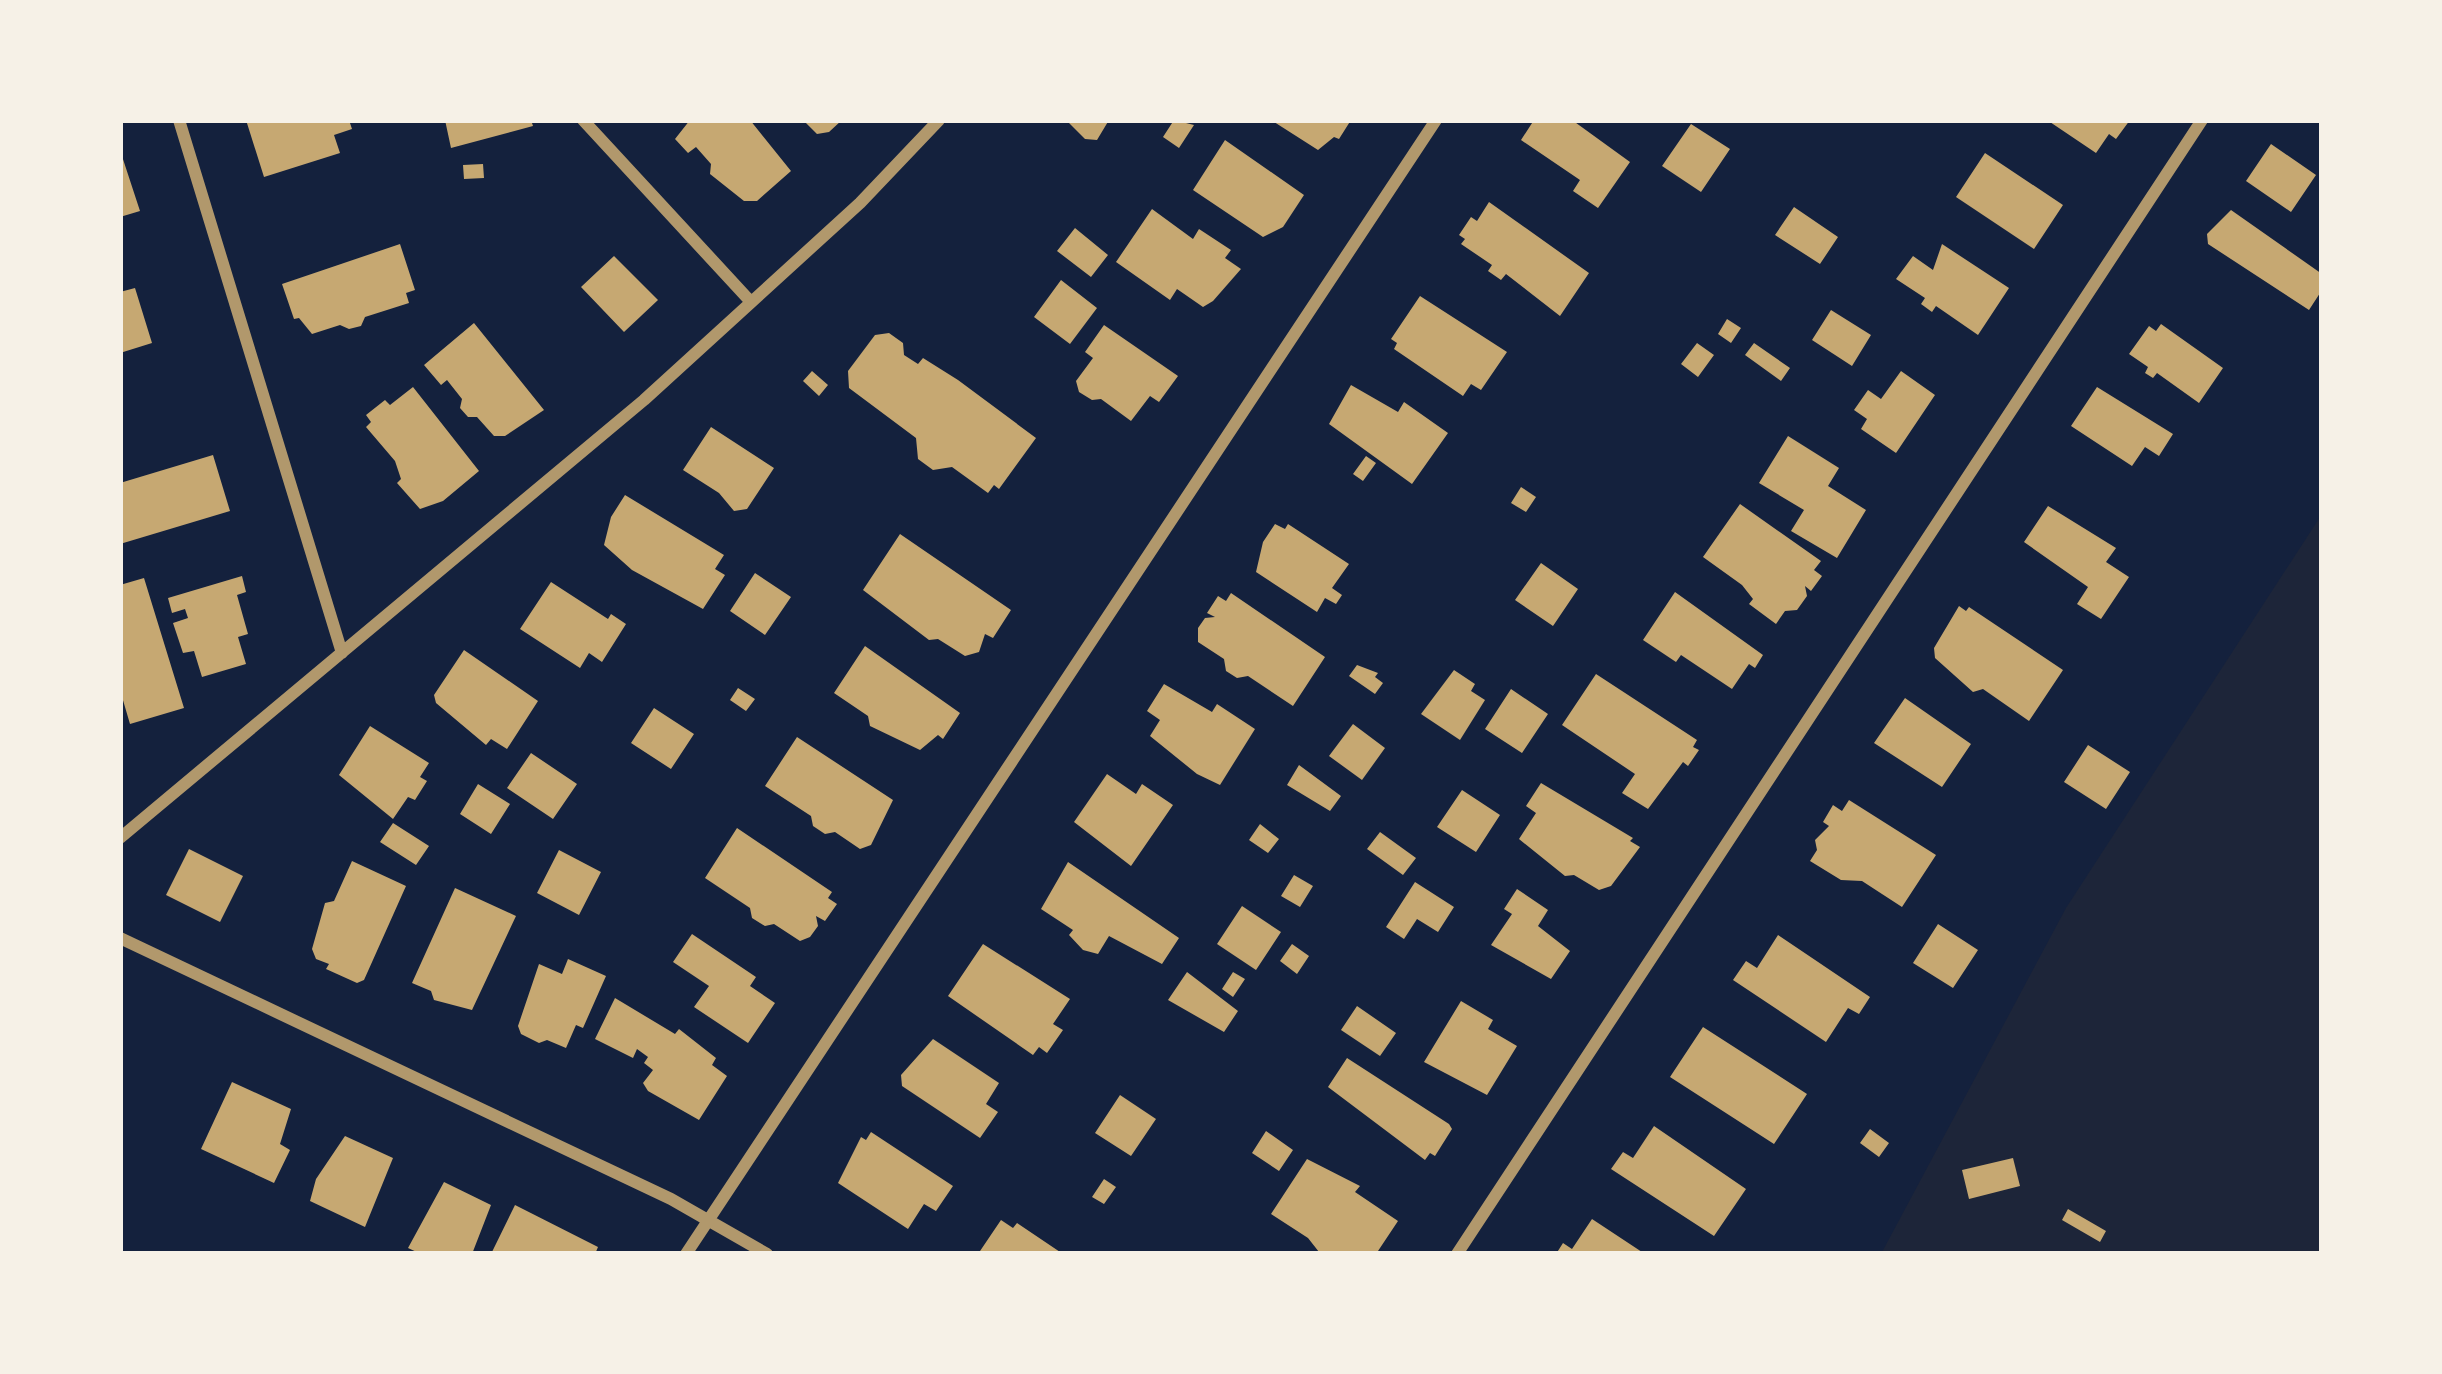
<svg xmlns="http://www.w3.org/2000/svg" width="2442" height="1374" font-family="'Asap Condensed',sans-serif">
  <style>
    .green { fill: #1d2539 }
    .building { fill: #c6a872 }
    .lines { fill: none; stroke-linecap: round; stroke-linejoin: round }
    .minor { stroke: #b1986c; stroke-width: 12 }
  </style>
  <rect width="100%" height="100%" fill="#14213d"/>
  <!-- green -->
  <path class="green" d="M2322,514V1254H1881L2066,908Z"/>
  <!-- building -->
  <path class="building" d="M246,120H349L352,129L334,135L340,153L264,177Z
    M445,120H531L533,126L451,148Z
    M690,120H750L791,171L757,201H744L710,174L711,164L696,147L688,153L675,139Z
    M803,120H842L829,132L817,134Z
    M1066,120H1109L1097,140L1085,139Z
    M1174,120L1194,125L1179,148L1163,137Z
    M1271,120H1351L1339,139L1334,137L1318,150Z
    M1534,120H1572L1630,162L1598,208L1573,191L1580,180L1521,140Z
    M2047,120H2130L2116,139L2109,134L2096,153Z
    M1691,124L1730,149L1701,192L1662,166Z
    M1225,140L1304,195L1283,227L1263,237L1193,190Z
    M2271,144L2316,175L2291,212L2246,181Z
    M120,150L140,211L120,217Z
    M1985,153L2063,205L2034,249L1956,197Z
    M483,164L484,178L464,179L463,165Z
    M1489,202L1589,273L1560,316L1506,274L1501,280L1488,271L1492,265L1461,244L1465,239L1459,235L1471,217L1477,221Z
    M1794,207L1838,237L1820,264L1775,235Z
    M1152,209L1193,239L1199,229L1231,250L1225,258L1241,269L1213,301L1203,307L1177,289L1170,300L1116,262Z
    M2231,210L2322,274V290L2309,310L2208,244L2207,234Z
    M1075,228L1108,255L1091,277L1057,251Z
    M400,244L415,290L406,293L409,303L365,317L361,326L349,329L340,325L312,334L299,318L294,319L282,284Z
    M1942,244L2009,288L1978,335L1936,306L1932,312L1921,304L1925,298L1896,279L1913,256L1933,270Z
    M614,256L658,300L624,332L581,287Z
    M1061,280L1097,308L1070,344L1034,317Z
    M135,288L152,343L120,353V292Z
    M1420,296L1507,352L1481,390L1471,384L1463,396L1394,349L1397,343L1391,339Z
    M1831,310L1871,335L1852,366L1812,340Z
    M1727,319L1741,328L1731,343L1718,334Z
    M474,323L544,410L505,436H494L477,417H468L460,408L462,399L447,380L441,385L424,365Z
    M2161,324L2223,368L2199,403L2157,373L2153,378L2145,373L2148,367L2129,354L2149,326L2156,331Z
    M1104,325L1178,376L1159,402L1150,396L1131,421L1101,399L1092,400L1079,392L1076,381L1093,358L1085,352Z
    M889,333L903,343L904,355L918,364L923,358L958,380L1036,438L999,489L994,485L988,493L952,467L933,470L918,459L916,438L849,388L848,371L875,335Z
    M1697,343L1714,355L1698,377L1681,364Z
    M1754,343L1790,368L1781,381L1745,355Z
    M812,371L828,385L819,396L803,381Z
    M1901,371L1935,395L1896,453L1861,429L1867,419L1854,410L1868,390L1881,399Z
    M1351,385L1398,412L1404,402L1448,433L1412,484L1329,424Z
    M413,387L479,471L443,501L420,509L397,483L401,479L395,461L366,427L371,422L366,415L385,400L390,405Z
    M2097,387L2173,434L2159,456L2145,447L2132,466L2071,426Z
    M711,427L774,468L747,509L734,511L719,493L683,470Z
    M1788,436L1839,468L1828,486L1866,510L1837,558L1791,531L1804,510L1759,483Z
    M213,455L230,511L120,544V483Z
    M1366,456L1376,463L1363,481L1353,474Z
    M1521,487L1536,497L1526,512L1511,503Z
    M625,495L724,555L715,569L725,575L703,609L632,570L604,545L611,517Z
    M1740,504L1821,561L1814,570L1822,576L1811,591L1805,586L1807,596L1797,610L1785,611L1776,624L1749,604L1753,599L1742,585L1703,557Z
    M2048,506L2116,548L2106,562L2129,577L2101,619L2077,604L2088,587L2024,542Z
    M1275,524L1285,529L1288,524L1349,564L1332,588L1342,595L1336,604L1325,598L1317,612L1256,572L1263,542Z
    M900,534L1011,610L993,638L985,634L979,652L965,656L938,639L929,640L863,590Z
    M1541,563L1578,589L1553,626L1515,600Z
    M755,573L791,597L765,635L730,611Z
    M242,576L246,592L237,595L248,634L238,637L246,664L202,677L194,651L183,653L173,623L188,618L185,609L172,613L168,598Z
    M144,578L184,708L130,724L120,690V585Z
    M551,582L608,619L611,614L626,624L602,662L589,653L580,668L520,629Z
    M1675,592L1763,655L1755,668L1749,664L1732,689L1681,655L1676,662L1643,640Z
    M1231,593L1325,657L1293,706L1248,676L1237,678L1226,671L1224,659L1198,642V628L1205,618L1215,617L1207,613L1218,596L1226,601Z
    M1959,606L1966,611L1969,607L2063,670L2029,721L1983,689L1973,692L1935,658L1934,648Z
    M865,646L960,713L943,739L938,735L920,750L870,726L868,716L834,693Z
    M464,650L538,701L507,749L491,739L486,745L436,703L434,695Z
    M1357,665L1378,673L1375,677L1383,683L1375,694L1349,676Z
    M1454,670L1475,684L1471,691L1485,700L1460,740L1421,714Z
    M1596,674L1697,740L1693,747L1699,750L1688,766L1683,762L1648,809L1622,793L1635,774L1562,725Z
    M1164,684L1212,712L1217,704L1255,729L1220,785L1197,774L1150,736L1160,720L1147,711Z
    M738,688L755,699L746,711L730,700Z
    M1511,689L1548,714L1522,753L1485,729Z
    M1905,698L1971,744L1942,787L1874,743Z
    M654,708L694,734L671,769L631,743Z
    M1353,724L1385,748L1362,780L1329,756Z
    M370,726L429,763L420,777L427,781L415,800L408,797L393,819L339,775Z
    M797,737L893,800L871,845L860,849L835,832L825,834L813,826L811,816L765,786Z
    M2088,745L2130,772L2106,809L2064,782Z
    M531,753L577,784L553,819L507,788Z
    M1299,765L1341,796L1330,811L1287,785Z
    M1107,774L1136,794L1142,784L1173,805L1131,866L1074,822Z
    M1541,783L1633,838L1630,841L1640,847L1611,886L1599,890L1574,875L1565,876L1519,839L1536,813L1526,806Z
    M478,784L510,804L491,834L460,814Z
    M1462,790L1500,815L1476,852L1437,827Z
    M1849,800L1936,855L1902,907L1862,881L1841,880L1810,861L1817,850L1815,840L1829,826L1823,822L1833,805L1842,811Z
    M393,823L429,846L416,865L380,842Z
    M1260,824L1279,839L1268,853L1249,840Z
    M737,828L832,892L828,898L837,904L825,921L816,916L818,926L810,937L800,941L774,924L765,926L752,918L750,908L705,878Z
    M1380,832L1416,858L1403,875L1367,849Z
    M189,849L243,876L220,922L166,895Z
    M559,850L601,872L579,915L537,893Z
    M352,861L406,886L364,980L357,983L326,969L329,964L316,959L312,949L325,903L334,901Z
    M1068,862L1179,938L1162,964L1109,936L1098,954L1083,950L1069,935L1073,930L1041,909Z
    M1294,875L1313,886L1300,907L1281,896Z
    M1415,882L1454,907L1438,932L1417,919L1404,939L1386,927Z
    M455,888L516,916L472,1010L434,1000L431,991L412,983Z
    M1517,889L1548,910L1538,926L1570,951L1551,979L1491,945L1512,914L1504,909Z
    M1242,906L1281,932L1256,970L1217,944Z
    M1938,924L1978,950L1953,988L1913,963Z
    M692,934L756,977L750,986L775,1003L748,1043L694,1007L709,986L673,962Z
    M1778,935L1870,997L1859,1014L1848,1008L1826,1042L1733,980L1746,961L1757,968Z
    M983,944L1070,999L1053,1024L1063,1030L1047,1053L1039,1047L1033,1055L948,996Z
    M1292,944L1309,956L1297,974L1280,961Z
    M568,959L606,976L583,1028L576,1025L566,1048L547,1040L539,1043L521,1034L518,1026L539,964L562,974Z
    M1187,972L1238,1011L1224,1032L1168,1000Z
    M1233,972L1245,979L1233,997L1222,989Z
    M615,998L675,1034L679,1029L716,1058L712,1065L727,1076L699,1120L648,1091L643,1083L653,1070L644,1063L648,1057L637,1049L633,1058L595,1039Z
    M1461,1001L1493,1020L1488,1029L1517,1046L1487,1095L1424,1062Z
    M1357,1006L1396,1033L1380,1056L1341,1030Z
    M1703,1027L1807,1094L1774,1144L1670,1077Z
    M933,1039L999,1083L986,1104L998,1112L980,1138L902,1086L901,1075Z
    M1347,1058L1449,1124L1452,1129L1435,1156L1430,1153L1425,1160L1328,1087Z
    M232,1082L291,1109L280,1144L290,1150L274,1183L201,1149Z
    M1120,1095L1156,1119L1131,1156L1095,1133Z
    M1654,1126L1746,1189L1714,1236L1611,1169L1623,1152L1633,1158Z
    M1870,1129L1889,1143L1879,1157L1860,1143Z
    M1266,1131L1293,1150L1279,1171L1252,1153Z
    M871,1132L953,1186L936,1211L924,1204L908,1229L838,1183L861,1137L866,1140Z
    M345,1136L393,1158L365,1227L310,1201L316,1179Z
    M2013,1158L2020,1186L1969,1199L1962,1170Z
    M1307,1159L1360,1186L1355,1192L1398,1221L1376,1254L1319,1252L1308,1238L1271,1214Z
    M1104,1179L1116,1187L1104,1204L1092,1197Z
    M444,1182L491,1205L472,1254H421L408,1248Z
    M515,1205L598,1247L595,1254H491Z
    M2068,1209L2106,1231L2100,1242L2062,1220Z
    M1592,1219L1645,1254H1556L1563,1243L1572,1249Z
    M1001,1220L1013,1228L1017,1223L1063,1254H978Z"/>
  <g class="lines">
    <!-- minor -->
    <path class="minor" d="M179,120L342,653
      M583,120L751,302
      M120,838L644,400L860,203L939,120
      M120,938L671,1199L767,1254
      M686,1254L1436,120
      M1457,1254L2202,120"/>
  </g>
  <!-- border -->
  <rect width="2442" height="1374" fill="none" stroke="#f6f1e7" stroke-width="246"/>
</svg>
